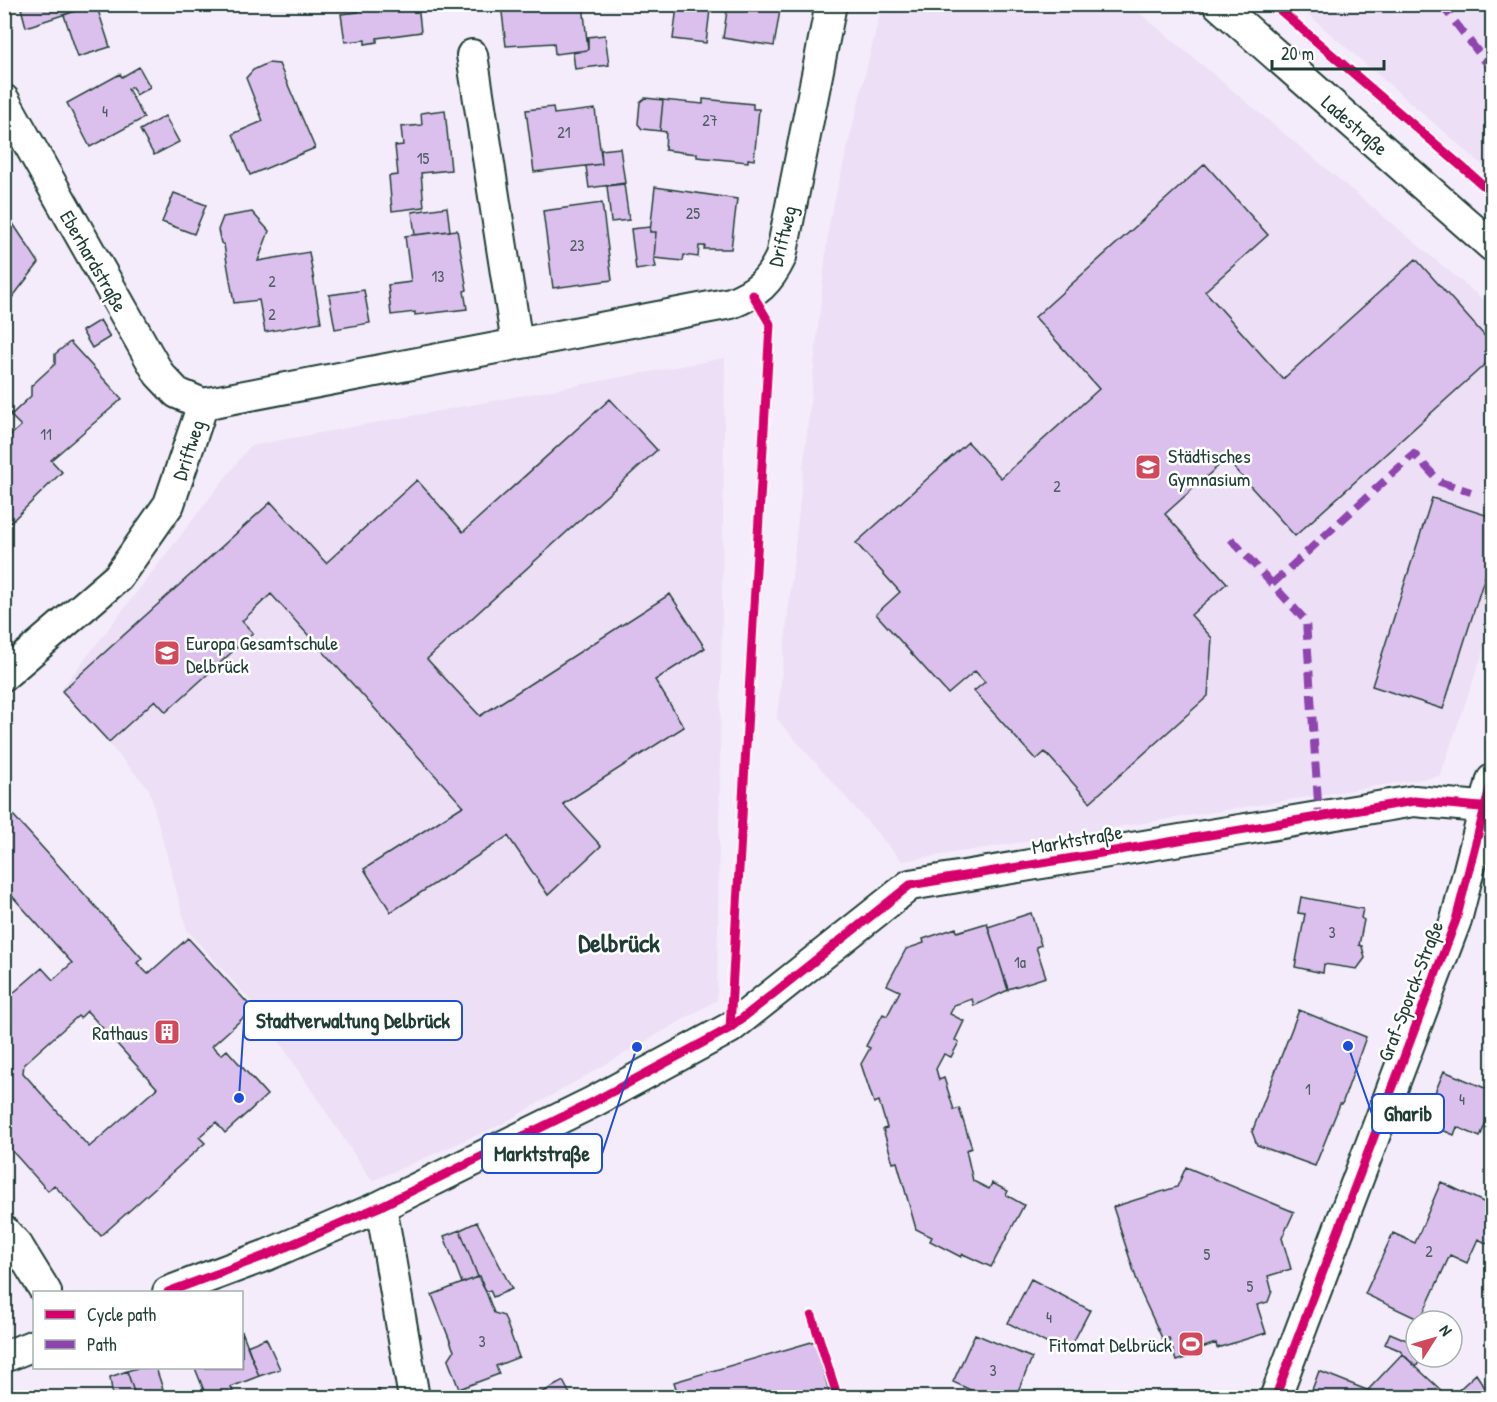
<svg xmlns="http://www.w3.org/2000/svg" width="1497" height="1402" font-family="'Patrick Hand',sans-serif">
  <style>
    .built { fill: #ecdff6 }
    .building { fill: #dbc0ee; stroke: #1f3d34; stroke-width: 1.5; fill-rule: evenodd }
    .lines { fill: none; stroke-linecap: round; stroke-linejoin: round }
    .street-casing { stroke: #1f3d34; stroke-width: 34 }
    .street { stroke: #fff; stroke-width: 30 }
    .quiet { stroke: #8e44ad; stroke-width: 8; stroke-dasharray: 15 8; stroke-linecap: butt }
    .cycleway-casing { stroke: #fff; stroke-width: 13 }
    .cycleway { stroke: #d6006c; stroke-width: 9 }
    .labels { text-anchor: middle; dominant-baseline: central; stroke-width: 5; stroke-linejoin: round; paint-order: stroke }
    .number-label { font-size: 16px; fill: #4e5e62 }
    .street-label { font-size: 20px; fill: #1f3d34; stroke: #fff }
    .poi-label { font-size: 20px; fill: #1f3d34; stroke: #fff; text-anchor: start }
    .district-label { font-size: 26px; font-weight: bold; fill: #1f3d34; stroke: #fff }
    .leader { fill: none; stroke: #1d4ed8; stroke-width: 2 }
    .callout-dot { fill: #1d4ed8; stroke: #fff; stroke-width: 2 }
    .callout { fill: #fff; stroke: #1d4ed8; stroke-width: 2 }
    .callout-label { font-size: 21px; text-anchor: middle; font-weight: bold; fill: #1f3d34 }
  </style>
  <rect width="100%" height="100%" fill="#f4ecfa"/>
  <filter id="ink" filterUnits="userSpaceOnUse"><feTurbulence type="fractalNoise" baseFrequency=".0167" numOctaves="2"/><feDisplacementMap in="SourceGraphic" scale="12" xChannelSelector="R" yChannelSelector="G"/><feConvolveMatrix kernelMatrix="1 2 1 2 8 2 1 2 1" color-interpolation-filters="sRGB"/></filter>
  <g filter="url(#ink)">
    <!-- built -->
    <path class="built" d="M882,5H1130L1492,307V626L1440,776L902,861L777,719L829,224Z
      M1297,5H1492V173Z
      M725,358L717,1000L500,1125L372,1181L257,1008L187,930L149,789L61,690L250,446Z"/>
    <!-- building -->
    <path class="building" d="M20,4H83L84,8L26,27Z
      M96,4L110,47L78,57L64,15Z
      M357,4H418L421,32L377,38V42L365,44V40L345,42L341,14L358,12Z
      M501,4H583L588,50L555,54L554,43L506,46Z
      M728,4H781L774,46L723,38Z
      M677,6L710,10L706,43L673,39Z
      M605,35L609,65L575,69L573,53L588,50V37Z
      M268,63L279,64L315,148L250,175L233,134L263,121L246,78L253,70Z
      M139,67L150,87L136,95L132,87L128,89L144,118L90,147L67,103L120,74L122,77Z
      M645,98L663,100L660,131L642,129L638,124L640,102Z
      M703,99L753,104V109H759L754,160L748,159V162L697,157V154L665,150L666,132L660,131L663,100L703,104Z
      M553,107L554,114L595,109L602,164L534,172L526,110Z
      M445,110L451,170L421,173L424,207L392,211L389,176L398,175L395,146L403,145L401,127L422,125L421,113Z
      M165,116L179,142L154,155L140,130Z
      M620,148L625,183L589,188L586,166L602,164L601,150Z
      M1205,164L1268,235L1205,291L1283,379L1416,259L1492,344V358L1295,536L1226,459L1165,514L1227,583L1191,615L1212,638L1208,696L1090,802L1045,752L1036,760L974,691L985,682L975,671L948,694L876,614L900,592L856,543L968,442L1001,478L1099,389L1035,317Z
      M624,184L629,220L611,222L607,186Z
      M655,187L737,199L731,249H704L705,246H699L698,257L684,255L683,261L654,258L656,232H650Z
      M174,193L206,205L194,234L162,222Z
      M602,203L612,280L553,288L543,211Z
      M447,207L450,231L415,235L412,212Z
      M4,210L39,263L4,308Z
      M252,212L269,231L258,261L309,252L321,322L265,332L259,300L234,303L224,245L221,243L218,230L223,217Z
      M650,227V232H656L654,258L656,267L636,270L631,229Z
      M457,230L467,290L464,291L467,309L415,315V312L391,315L388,285L411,282L405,236Z
      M364,290L370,323L335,329L329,295Z
      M100,320L110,337L92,348L82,331Z
      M70,342L122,399L51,460L62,472L4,529V441L21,426L5,410L12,414L31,396V386L55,364V354Z
      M610,399L657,450L427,659L480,716L670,594L705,648L655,680L684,727L563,804L601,846L548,895L508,836L391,912L364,869L463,806L271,594L242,621L253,633L166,712L155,700L109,742L62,691L271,502L326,563L417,480L463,532Z
      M1432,498L1492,517V554L1443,709L1372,686Z
      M4,805L142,958L137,963L148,974L188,938L253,1009L212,1046L221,1055L227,1050L267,1095L225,1133L216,1122L199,1137L205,1143L101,1236L54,1185L48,1191L4,1142V1001L42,968L53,980L72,963L4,887ZM87,1011L157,1088L89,1147L23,1073L24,1064L78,1016L80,1018Z
      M1301,897L1363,909L1361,918L1364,920L1359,945L1362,946L1365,958L1357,969L1324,964L1323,973L1295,967L1305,914L1298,913Z
      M1031,913L1041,945L1036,947L1046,977L1008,989L988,927Z
      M987,923L1008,990L974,1006L972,999L954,1005L950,1014L964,1021L955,1040L959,1042L951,1057L944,1054L936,1069L939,1080L944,1078L954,1110L959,1108L972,1148L966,1150L973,1181L989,1189L992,1183L1008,1191L1006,1195L1024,1205L991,1267L963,1254L961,1257L930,1241L932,1237L916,1229L897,1162L893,1163L883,1129L887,1128L879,1101L874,1103L861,1064L870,1048L866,1046L883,1014L887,1016L900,991L887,985L906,949L924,943L923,939L956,928L957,932Z
      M1299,1010L1366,1037L1342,1104H1340L1315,1166L1257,1145L1252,1132Z
      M1444,1071L1492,1091V1107L1480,1137L1457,1127L1454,1135L1435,1127L1438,1120L1426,1114Z
      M1186,1167L1294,1212L1282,1238L1291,1269L1268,1276L1272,1291L1268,1302L1257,1305L1266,1333L1217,1348L1216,1343L1187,1353L1188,1357L1176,1361L1169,1338L1163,1340L1141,1293L1113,1207L1177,1187Z
      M1441,1182L1492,1206V1246L1478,1239L1467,1263L1450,1255L1420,1320L1365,1294L1393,1233L1415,1243Z
      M477,1222L512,1289L493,1297L490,1290L486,1292L478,1277L460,1230Z
      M460,1230L478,1277L462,1283L444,1236Z
      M480,1276L494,1313L504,1316L519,1357L496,1366L499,1374L459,1389L448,1360L454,1351L432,1295Z
      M1031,1279L1090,1310L1067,1354L1008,1323Z
      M1416,1330V1357H1422L1416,1367L1399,1350L1385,1344L1390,1333L1411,1342Z
      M242,1331L259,1376L231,1387L233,1391L216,1398H207L195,1368H242Z
      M975,1334L1032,1358L1015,1398H988L953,1382Z
      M266,1338L280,1369L259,1376L247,1346Z
      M815,1341L830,1395L822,1398H679L674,1382Z
      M1402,1354L1443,1392L1438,1398H1376L1377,1394L1368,1390Z
      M137,1368H156L166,1398H136L127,1371Z
      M127,1371L136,1398H113L110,1377Z
      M1319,1371L1377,1394L1376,1398H1309Z
      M1476,1374L1492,1398H1450Z
      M563,1381L572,1398H532Z
      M379,1390L381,1398H350Z"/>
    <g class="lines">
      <!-- street casing -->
      <g class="street-casing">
        <path id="street" d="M1218,4L1492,246
          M472,55L517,344
          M4,100L159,374L177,393L203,404
          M4,675L118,577L169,504L203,404L731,303C757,293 769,282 781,257L831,4
          M381,1206L414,1398
          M4,1231L17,1245L46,1292
          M168,1292L267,1255L381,1206L593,1102L730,1028L910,885L1414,801L1492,808
          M4,1357L34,1345
          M1275,1398L1456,920L1492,780"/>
      </g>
      <!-- street -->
      <use href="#street" class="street"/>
      <!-- quiet -->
      <path class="quiet" d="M1441,4L1492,70
        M1231,539L1306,621L1319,817
        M1272,584L1414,454L1440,482L1471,492"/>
      <!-- cycleway casing -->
      <g class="cycleway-casing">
        <path id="cycleway" d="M1273,4L1483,185L1492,189
          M730,1028L770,324L753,295
          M168,1292L267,1255L381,1206L593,1102L730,1028L910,885L1414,801L1492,808
          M812,1316L838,1398
          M1275,1398L1456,920L1492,780"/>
      </g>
      <!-- cycleway -->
      <use href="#cycleway" class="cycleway"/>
    </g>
  </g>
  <!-- icons -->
  <defs>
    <g id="school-square" transform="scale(1.35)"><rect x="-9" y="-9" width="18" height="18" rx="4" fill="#d1495b" stroke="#fff"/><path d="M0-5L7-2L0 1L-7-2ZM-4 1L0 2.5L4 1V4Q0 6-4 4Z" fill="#fff"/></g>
    <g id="building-square" transform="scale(1.35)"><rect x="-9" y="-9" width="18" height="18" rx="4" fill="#d1495b" stroke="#fff"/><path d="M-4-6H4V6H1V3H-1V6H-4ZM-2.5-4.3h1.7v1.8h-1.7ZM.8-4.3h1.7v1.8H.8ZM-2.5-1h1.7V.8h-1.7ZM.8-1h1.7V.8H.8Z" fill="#fff"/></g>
    <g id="stadium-square" transform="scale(1.35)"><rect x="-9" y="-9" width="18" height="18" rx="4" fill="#d1495b" stroke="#fff"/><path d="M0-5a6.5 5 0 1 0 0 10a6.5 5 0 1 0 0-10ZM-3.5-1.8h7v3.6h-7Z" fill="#fff"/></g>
  </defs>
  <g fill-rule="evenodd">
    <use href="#school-square" x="1148" y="467"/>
    <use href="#school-square" x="167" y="653"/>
    <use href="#building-square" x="167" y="1032"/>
    <use href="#stadium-square" x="1191" y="1344"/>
  </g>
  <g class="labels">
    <!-- number labels -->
    <g class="number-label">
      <text x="105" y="111">4</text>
      <text x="710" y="120">27</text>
      <text x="564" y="132">21</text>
      <text x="423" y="158">15</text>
      <text x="693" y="213">25</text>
      <text x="577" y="245">23</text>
      <text x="438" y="276">13</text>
      <text x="272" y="281">2</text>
      <text x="272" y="314">2</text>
      <text x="46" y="434">11</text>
      <text x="1057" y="486">2</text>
      <text x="1332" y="932">3</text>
      <text x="1020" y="962">1a</text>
      <text x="1308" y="1089">1</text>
      <text x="1462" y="1099">4</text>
      <text x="1429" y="1251">2</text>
      <text x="1207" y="1254">5</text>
      <text x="1250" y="1286">5</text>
      <text x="1049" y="1317">4</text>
      <text x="482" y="1341">3</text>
      <text x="993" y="1370">3</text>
    </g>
    <!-- street labels -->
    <g class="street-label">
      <text transform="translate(1355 125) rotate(41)">Ladestraße</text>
      <text transform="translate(782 236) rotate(-76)">Driftweg</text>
      <text transform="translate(94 261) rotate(60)">Eberhardstraße</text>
      <text transform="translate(188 450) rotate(-72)">Driftweg</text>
      <text transform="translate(1077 839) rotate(-10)">Marktstraße</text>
      <text transform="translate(1410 991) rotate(-69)">Graf-Sporck-Straße</text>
    </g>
    <!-- poi labels -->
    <g class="poi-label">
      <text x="1168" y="455">Städtisches<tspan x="1168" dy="23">Gymnasium</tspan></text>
      <text x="186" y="642">Europa Gesamtschule<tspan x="186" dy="23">Delbrück</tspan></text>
      <text x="148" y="1032" text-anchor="end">Rathaus</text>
      <text x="1172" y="1344" text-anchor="end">Fitomat Delbrück</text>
    </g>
    <!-- district labels -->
    <g class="district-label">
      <text x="619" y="942">Delbrück</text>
    </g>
  </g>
  <!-- callouts -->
  <path class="leader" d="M239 1098L244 1021M1348 1046L1372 1114M637 1047L602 1154"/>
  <g class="callout-dot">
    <circle cx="239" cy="1098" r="6"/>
    <circle cx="1348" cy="1046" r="6"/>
    <circle cx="637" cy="1047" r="6"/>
  </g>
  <g class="callout">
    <rect x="244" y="1001" width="218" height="39" rx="6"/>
    <rect x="1372" y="1094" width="72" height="39" rx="6"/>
    <rect x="482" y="1134" width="120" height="39" rx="6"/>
  </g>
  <g class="callout-label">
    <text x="353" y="1028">Stadtverwaltung Delbrück</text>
    <text x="1408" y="1121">Gharib</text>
    <text x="542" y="1161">Marktstraße</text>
  </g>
  <!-- margin -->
  <rect width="1497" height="1402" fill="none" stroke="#fff" stroke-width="24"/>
  <rect x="12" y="12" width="1473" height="1378" fill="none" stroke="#1f3d34" stroke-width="2" filter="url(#ink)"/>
  <!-- legend -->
  <rect x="33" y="1291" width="210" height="78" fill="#ffffff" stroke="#a5b1ae" stroke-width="1.5"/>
  <rect x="45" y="1310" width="30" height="9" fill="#d6006c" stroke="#a5b1ae" stroke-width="1.5"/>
  <text x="87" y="1321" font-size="18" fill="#1f3d34">Cycle path</text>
  <rect x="45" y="1340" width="30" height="9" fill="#8e44ad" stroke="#a5b1ae" stroke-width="1.5"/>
  <text x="87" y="1351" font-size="18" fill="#1f3d34">Path</text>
  <!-- north arrow -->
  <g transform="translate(1434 1339) rotate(53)"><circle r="28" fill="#ffffff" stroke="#a5b1ae" stroke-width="1.5"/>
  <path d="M0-4.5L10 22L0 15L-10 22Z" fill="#d1495b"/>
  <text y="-9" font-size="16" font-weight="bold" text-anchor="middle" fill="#1f3d34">N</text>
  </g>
  <!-- scale -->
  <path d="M1272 60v9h112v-9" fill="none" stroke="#1f3d34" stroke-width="3"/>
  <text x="1281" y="60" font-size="18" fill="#1f3d34" stroke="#ffffff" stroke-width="4.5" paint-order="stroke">20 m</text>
</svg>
